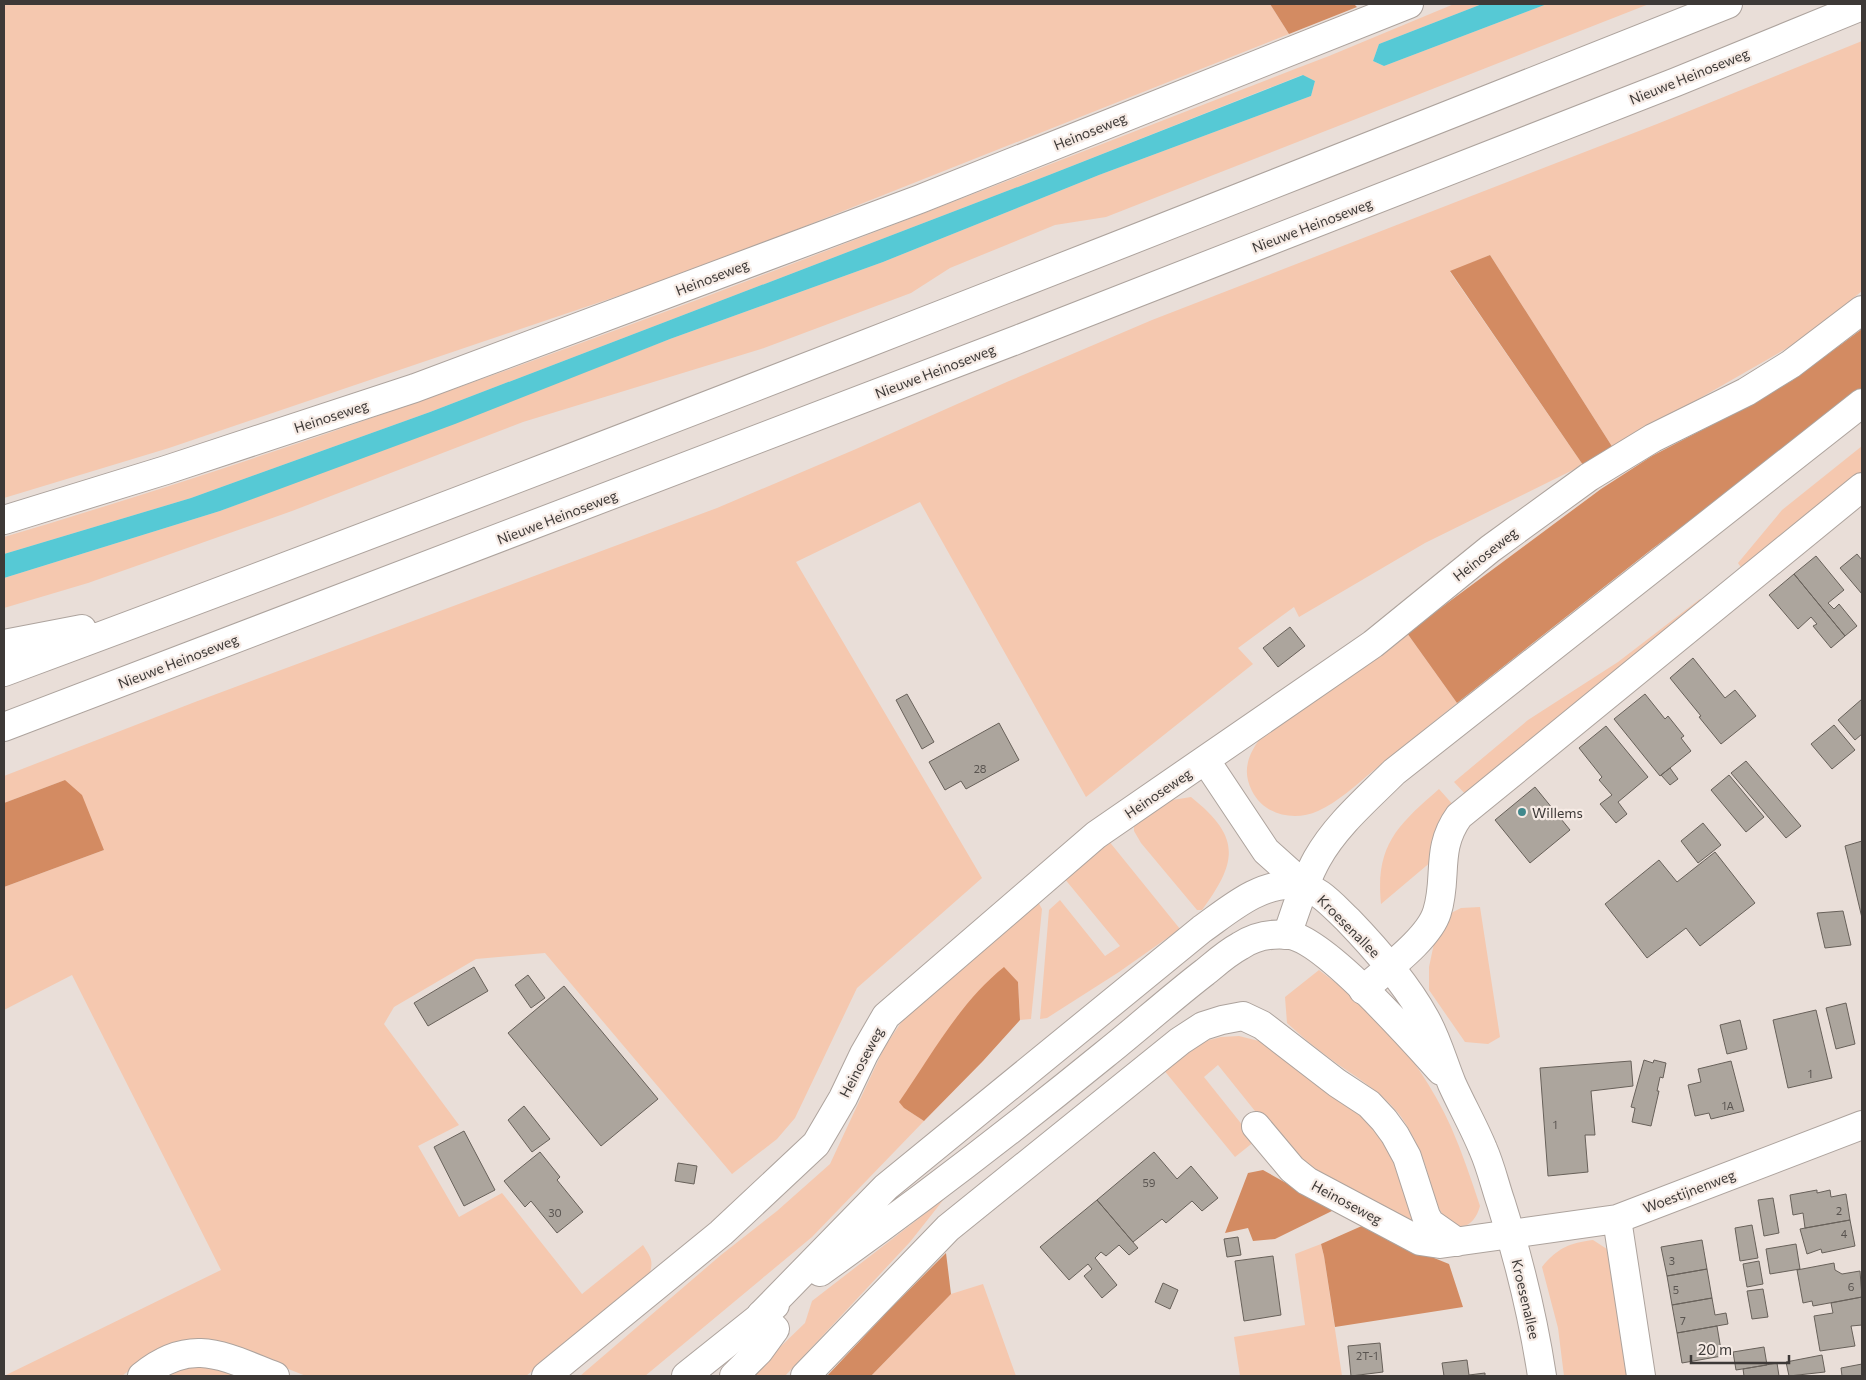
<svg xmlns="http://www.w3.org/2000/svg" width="1866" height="1380" font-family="Commissioner,sans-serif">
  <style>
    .green { fill: #f5c8af }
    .forest { fill: #d38b62 }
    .water { fill: #56c9d5 }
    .building { fill: #aca59d; stroke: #68615a }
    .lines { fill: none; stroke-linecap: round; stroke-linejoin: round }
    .minor-casing { stroke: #ada39d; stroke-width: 30 }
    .major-casing { stroke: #ada39d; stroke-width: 30 }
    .highway-casing { stroke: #ada39d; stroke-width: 30 }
    .minor { stroke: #fff; stroke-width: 28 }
    .major { stroke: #fff; stroke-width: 28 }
    .highway { stroke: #fff; stroke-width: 28 }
    .poi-dot { fill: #41898d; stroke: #f6ebe5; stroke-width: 2 }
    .labels { text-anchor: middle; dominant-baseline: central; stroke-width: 4.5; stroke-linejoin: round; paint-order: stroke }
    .number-label { font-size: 11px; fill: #595450 }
    .street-label { font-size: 14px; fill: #3d3937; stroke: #f6ebe5 }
    .poi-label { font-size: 14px; fill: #3d3937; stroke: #f6ebe5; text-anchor: start }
  </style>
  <rect width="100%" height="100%" fill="#e9ded8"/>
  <!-- green -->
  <path class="green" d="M4,4H1270L1289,34L692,271L169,448L4,498Z
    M1454,4H1482L1379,44L1373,61L1384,66L1547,4H1649L1106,217L1055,225L950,268L911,293L761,349L523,422L292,511L88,583L4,608V578L220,511L670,339L883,262L1099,175L1311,96L1315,81L1302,75L1049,175L430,412L191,498L4,554V537C455,403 890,225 1329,56Z
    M1862,41V291L1803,339L1613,448L1490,255L1450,272L1583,465L1425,543L1299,617L1294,607L1238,648L1253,664L1086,797L920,502L796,562L982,878L857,988L795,1118L777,1139L732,1174L545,953L476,959L394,1007L384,1024L459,1125L418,1146L459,1217L502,1193L582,1294L643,1245C651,1258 654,1260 649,1276L526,1376H306L258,1357L150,1354L122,1376H4L221,1270L72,975L4,1010V887L104,850L65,780L4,803V776L195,702L717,508L856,449L1009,381L1152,320L1657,124Z
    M1862,446V476L1744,572L1738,563L1782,510Z
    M1700,599L1705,604L1468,797L1454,782L1528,720L1618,662Z
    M1407,633L1457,703C1429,726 1401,748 1373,771C1356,785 1338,802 1318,811C1294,822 1264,815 1252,791C1241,770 1249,752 1263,735Z
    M1439,789L1455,807L1432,861L1381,904C1375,845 1398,825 1439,789Z
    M1191,797C1241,837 1238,861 1202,910H1197L1141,843L1134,831V823L1166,801Z
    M1108,840L1180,929L1119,972L1047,1018L1040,1019L1049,910L1060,900L1105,956L1120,946L1064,878Z
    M1037,900L1042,909L1031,1019L1020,1020L1018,982L1004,968L904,1108L924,1121L812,1237L645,1376H580L721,1255L777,1211L830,1164L884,1048L902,1021L924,997Z
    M1480,907L1500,1037L1488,1044L1465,1042L1429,990V967L1436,934L1447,915L1461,908Z
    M1319,970C1340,986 1363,1002 1381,1021C1409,1052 1434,1089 1451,1127C1462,1152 1471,1179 1480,1206C1476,1220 1467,1232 1451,1223C1433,1212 1430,1172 1421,1154C1416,1141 1407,1125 1399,1114C1380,1090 1352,1075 1328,1057C1313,1046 1300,1035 1287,1023L1285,997Z
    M1239,1036L1263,1042L1366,1117L1382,1136L1396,1161L1414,1228L1319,1173L1297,1157L1259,1116L1218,1065L1204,1077L1255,1141L1235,1157L1163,1069L1202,1042L1221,1037Z
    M944,1199L910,1242L785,1376H750L805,1323L812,1301Z
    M1593,1240L1610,1251L1627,1376H1564L1558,1328L1542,1267C1557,1248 1570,1243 1593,1240Z
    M1321,1244L1324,1256L1342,1376H1240L1234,1337L1305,1325L1295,1254Z
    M983,1284L1016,1376H871L951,1294Z
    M198,1364L243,1376H161Z"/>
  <!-- forest -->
  <path class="forest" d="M1270,4H1354L1357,7L1289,34Z
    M1490,255L1613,448L1583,465L1450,271Z
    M1862,329V392L1652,549L1457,703L1407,633L1601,489L1652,456L1750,405L1793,380Z
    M65,780L82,795L104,850L4,887V803Z
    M1004,967L1018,982L1020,1020L983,1061L924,1121L904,1108L899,1102C931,1056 960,1002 1004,967Z
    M1263,1170L1334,1210L1275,1239L1253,1241L1248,1228L1225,1233L1248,1173Z
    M1364,1225L1402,1245L1449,1264L1463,1307L1335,1327L1324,1256L1321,1244Z
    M946,1253L951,1294L871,1376H827L891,1308Z"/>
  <!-- water -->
  <path class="water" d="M1482,4H1547L1384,66L1373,61L1379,44Z
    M1303,75L1315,81L1311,96L1099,175L883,262L670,339L455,424L220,511L4,578V554L191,498L430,412L1049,175Z"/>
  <!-- building -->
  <path class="building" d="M1857,554L1862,560V594L1840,568Z
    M1816,556L1844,590L1828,603L1834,609L1839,604L1857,626L1845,636L1794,574Z
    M1794,574L1845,636L1831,648L1813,626L1817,624L1811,617L1798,629L1769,595Z
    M1290,627L1305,646L1278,667L1263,648Z
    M1693,658L1725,698L1735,690L1756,716L1721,744L1699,717L1701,716L1670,678Z
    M907,694L934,742L922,749L896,700Z
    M1645,694L1665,719L1668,716L1684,736L1681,738L1691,751L1660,776L1614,719Z
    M1862,699V734L1855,740L1838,720Z
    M999,723L1019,760L966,789L961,781L945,790L929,762Z
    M1834,725L1855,750L1832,769L1811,744Z
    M1606,726L1648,777L1618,802L1627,814L1616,823L1600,804L1612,795L1599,780L1602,777L1579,748Z
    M1746,761L1801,826L1786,838L1731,773Z
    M1670,768L1678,779L1670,785L1661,775Z
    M1729,775L1764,817L1746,832L1711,790Z
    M1535,787L1570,830L1530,863L1495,820Z
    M1703,823L1721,845L1698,863L1681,841Z
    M1862,841V918L1845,846Z
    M1715,852L1755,903L1700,946L1686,928L1647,958L1605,904L1659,860L1677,882Z
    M1843,911L1851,945L1825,948L1817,913Z
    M474,967L488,991L428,1026L414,1003Z
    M528,975L545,998L531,1008L515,985Z
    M564,986L658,1099L601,1146L508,1033Z
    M1846,1003L1855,1044L1836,1049L1826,1008Z
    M1816,1010L1832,1078L1788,1088L1773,1020Z
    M1740,1020L1747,1049L1727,1054L1720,1025Z
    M1644,1060L1653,1063L1654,1060L1666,1063L1663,1078L1660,1077L1657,1091H1659L1651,1126L1632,1122L1635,1108L1631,1107Z
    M1631,1061L1633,1086L1591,1091L1595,1135H1585L1588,1172L1548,1176L1540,1068Z
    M1731,1061L1744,1111L1711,1119L1709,1113L1695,1116L1688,1085L1701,1082L1698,1069Z
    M524,1106L550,1139L532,1152L508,1120Z
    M464,1131L495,1190L464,1206L434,1147Z
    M540,1152L560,1177L557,1180L583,1212L557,1233L531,1201L525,1207L504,1181Z
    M1154,1152L1177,1179L1191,1166L1218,1198L1202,1211L1192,1201L1166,1223L1162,1219L1133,1242L1097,1200Z
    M678,1163L697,1166L694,1184L675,1181Z
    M1817,1190V1193L1830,1190L1831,1197L1846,1194L1850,1220L1805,1228L1803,1213L1793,1215L1790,1195Z
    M1773,1198L1779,1233L1764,1236L1758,1200Z
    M1097,1200L1138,1248L1129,1255L1119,1245L1106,1256L1101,1252L1095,1258L1117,1285L1102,1298L1084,1276L1092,1269L1088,1264L1069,1280L1040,1247Z
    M1850,1220L1855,1246L1822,1253L1821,1249L1807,1254L1800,1229Z
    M1752,1225L1758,1258L1740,1261L1735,1228Z
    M1238,1237L1241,1255L1227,1257L1224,1239Z
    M1702,1240L1707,1269L1667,1276L1661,1247Z
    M1796,1244L1800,1269L1770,1274L1766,1249Z
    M1273,1256L1281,1315L1244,1321L1235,1261Z
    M1759,1261L1763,1284L1747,1287L1743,1264Z
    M1834,1263L1835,1270L1842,1274L1860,1271L1862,1297L1813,1306L1812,1301L1803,1303L1797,1270Z
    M1707,1269L1712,1298L1672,1305L1667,1276Z
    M1163,1283L1178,1290L1170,1309L1155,1302Z
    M1763,1289L1768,1317L1752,1319L1747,1291Z
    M1862,1297V1325L1851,1326L1855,1346L1820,1351L1814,1316L1833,1313L1831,1303Z
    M1712,1298L1715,1315L1726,1313L1728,1324L1677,1333L1672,1305Z
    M1717,1326L1722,1356L1682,1363L1677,1333Z
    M1380,1343L1383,1372L1351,1376L1348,1346Z
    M1764,1347L1767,1365L1736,1370L1733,1352Z
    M1822,1355L1825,1372L1789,1376L1786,1362Z
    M1467,1360L1469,1375L1485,1373V1376H1444L1442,1363Z
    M1777,1363L1779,1376H1744L1743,1369Z
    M1862,1364V1376H1842L1841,1368Z"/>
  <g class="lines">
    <!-- minor casing -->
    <g class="minor-casing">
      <path id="minor" d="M4,520L166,470L415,388L920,199L1409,4
        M1206,761L1266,851L1305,886
        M1287,935C1296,910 1304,882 1317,859C1336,825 1367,799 1394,772L1862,403
        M1363,990C1384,971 1429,939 1437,912C1448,878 1435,849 1459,816L1862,487
        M1256,1126L1292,1169L1307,1181L1420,1241L1440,1244L1617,1219L1862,1125
        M1617,1219L1641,1376
        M142,1376C191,1336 223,1356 275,1376
        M546,1376L721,1233L816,1144L843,1098L864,1054L886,1016L1096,835L1373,644L1490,549L1589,477L1653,438L1746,392L1791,364L1862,310
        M734,1376L759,1351L775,1329L761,1315
        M805,1376L948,1228L1180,1041L1203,1026L1222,1020L1243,1016L1262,1025L1337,1083L1369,1104L1384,1120L1395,1135L1407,1157L1426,1216L1430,1223L1457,1242"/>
    </g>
    <!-- major casing -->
    <g class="major-casing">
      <path id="major" d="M820,1272C917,1203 1012,1130 1104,1055C1138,1028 1170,999 1205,972C1216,963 1227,953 1240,946C1255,936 1271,933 1289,935C1325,940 1414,1041 1441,1071
        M761,1315L886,1187L1202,929C1229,910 1260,882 1296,885C1317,886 1334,907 1348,920C1376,949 1405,982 1425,1018C1437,1039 1443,1062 1452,1084C1462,1106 1474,1127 1483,1149C1491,1167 1495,1186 1501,1203C1519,1260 1533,1317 1542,1376
        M686,1376L775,1305"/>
    </g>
    <!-- highway casing -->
    <g class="highway-casing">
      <path id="highway" d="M4,644L82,629
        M4,672C581,458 1155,232 1728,4
        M4,727L1019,339L1676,82L1862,6"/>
    </g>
    <!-- minor -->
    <use href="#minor" class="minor"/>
    <!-- major -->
    <use href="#major" class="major"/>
    <!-- highway -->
    <use href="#highway" class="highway"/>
  </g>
  <!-- markers -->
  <circle class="poi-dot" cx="1522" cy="812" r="5"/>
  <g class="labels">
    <!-- number labels -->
    <g class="number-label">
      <text x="980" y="768">28</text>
      <text x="1810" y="1073">1</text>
      <text x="1728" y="1105">1A</text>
      <text x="1555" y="1124">1</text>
      <text x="1149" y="1182">59</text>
      <text x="1839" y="1210">2</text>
      <text x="555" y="1212">30</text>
      <text x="1844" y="1233">4</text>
      <text x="1672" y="1260">3</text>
      <text x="1851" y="1286">6</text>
      <text x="1676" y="1289">5</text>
      <text x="1683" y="1320">7</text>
      <text x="1367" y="1355">2T-1</text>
    </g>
    <!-- street labels -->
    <g class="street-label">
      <text transform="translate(1689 76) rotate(-22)">Nieuwe Heinoseweg</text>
      <text transform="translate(1090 131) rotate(-22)">Heinoseweg</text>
      <text transform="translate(1312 225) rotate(-21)">Nieuwe Heinoseweg</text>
      <text transform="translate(712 277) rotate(-21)">Heinoseweg</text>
      <text transform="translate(935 371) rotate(-21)">Nieuwe Heinoseweg</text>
      <text transform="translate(331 416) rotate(-18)">Heinoseweg</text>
      <text transform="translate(557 517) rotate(-21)">Nieuwe Heinoseweg</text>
      <text transform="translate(1485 554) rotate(-38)">Heinoseweg</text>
      <text transform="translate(178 661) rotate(-21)">Nieuwe Heinoseweg</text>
      <text transform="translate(1158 793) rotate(-34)">Heinoseweg</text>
      <text transform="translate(1349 926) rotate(45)">Kroesenallee</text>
      <text transform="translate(861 1062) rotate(-62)">Heinoseweg</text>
      <text transform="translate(1689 1191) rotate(-21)">Woestijnenweg</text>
      <text transform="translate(1347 1202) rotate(28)">Heinoseweg</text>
      <text transform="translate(1526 1299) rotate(77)">Kroesenallee</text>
    </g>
    <!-- poi labels -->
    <g class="poi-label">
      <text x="1532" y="812">Willems</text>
    </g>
  </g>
  <!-- border -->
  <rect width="1866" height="1380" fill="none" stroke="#3d3937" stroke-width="10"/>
  <!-- scale -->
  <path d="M1691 1355v8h98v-8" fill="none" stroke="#3d3937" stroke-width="2.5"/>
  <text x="1698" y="1355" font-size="15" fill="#3d3937" stroke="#f6ebe5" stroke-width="4" paint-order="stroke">20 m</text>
</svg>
